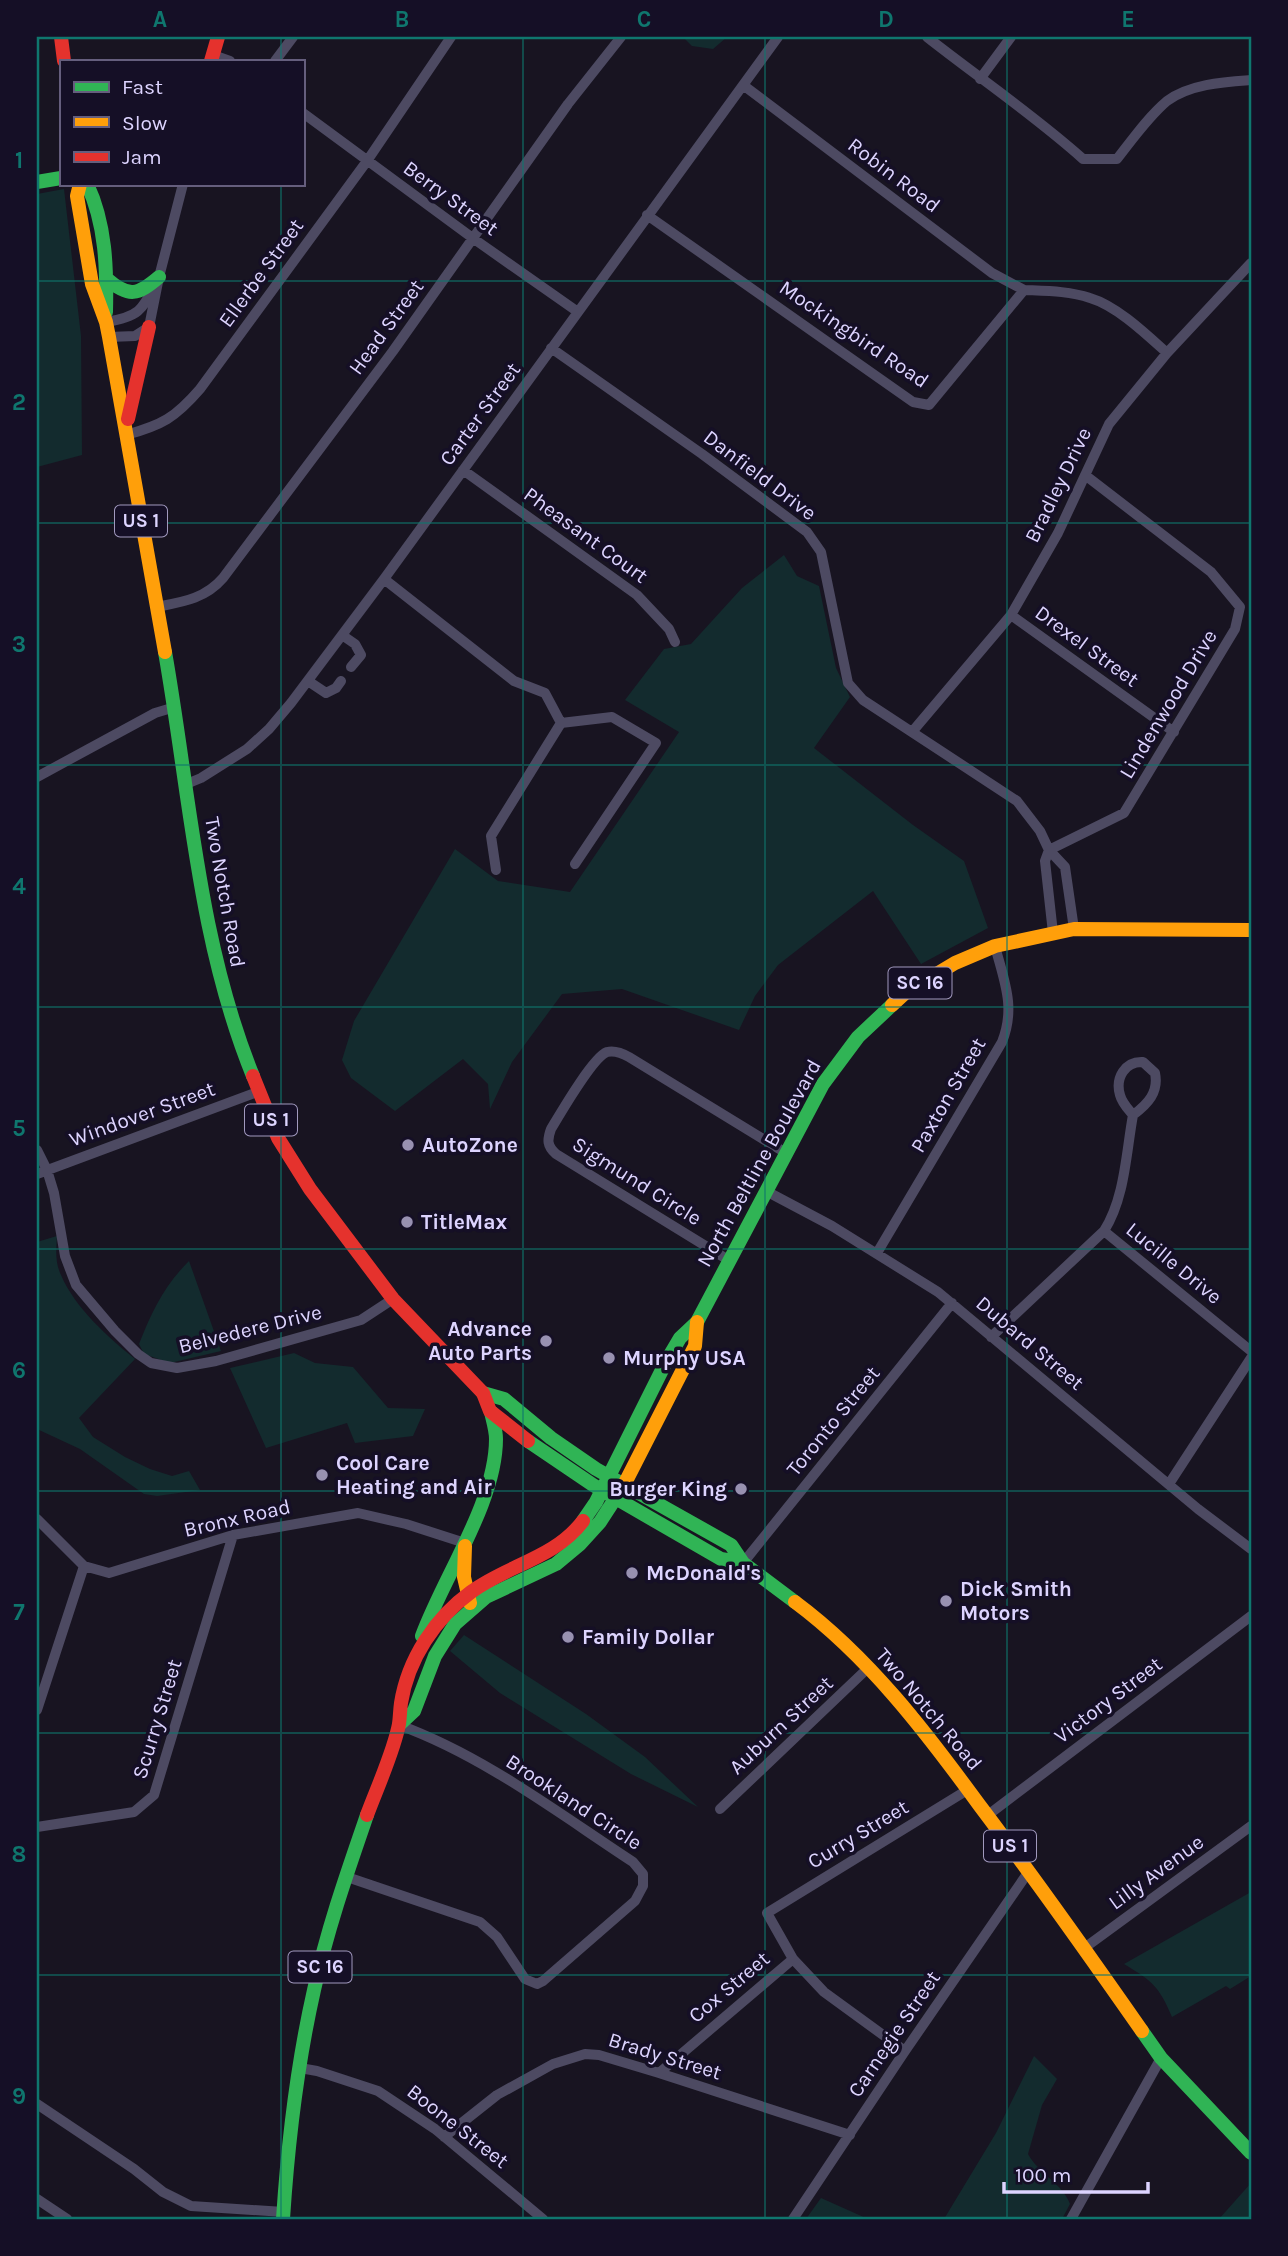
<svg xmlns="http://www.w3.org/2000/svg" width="1288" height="2256" font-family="Karla,sans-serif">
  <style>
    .green { fill: #132b2e }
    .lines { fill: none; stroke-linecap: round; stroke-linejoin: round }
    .street { stroke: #4d4a62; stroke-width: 10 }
    .fast { stroke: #30b455; stroke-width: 14 }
    .slow { stroke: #ff9f0a; stroke-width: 14 }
    .jam { stroke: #e5322d; stroke-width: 14 }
    .grid { fill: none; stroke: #0f766e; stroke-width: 2; stroke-opacity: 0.55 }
    .poi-dot { fill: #9891b1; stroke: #150f26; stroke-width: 2.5 }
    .labels { text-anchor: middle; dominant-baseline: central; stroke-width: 7; stroke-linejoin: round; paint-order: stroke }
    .shield { fill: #150f26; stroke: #a199be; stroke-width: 2 }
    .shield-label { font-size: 19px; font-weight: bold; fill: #ddd4ff }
    .street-label { font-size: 21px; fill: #ddd4ff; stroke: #150f26 }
    .poi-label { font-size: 21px; font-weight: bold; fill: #ddd4ff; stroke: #150f26; text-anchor: start }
    .neatline { fill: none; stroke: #0f766e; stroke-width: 2.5 }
    .grid-label { font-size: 23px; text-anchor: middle; font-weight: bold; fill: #0f766e }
  </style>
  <rect width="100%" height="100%" fill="#181421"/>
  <!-- green -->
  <path class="green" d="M683,37H727L713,49L692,46Z
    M64,189L81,336L82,455L37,467V194Z
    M784,555L797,576L819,586L836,668L850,697L814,748L913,825L964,861L988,928L921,964L873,891L778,965L755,996L739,1030L622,989L562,994L512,1062L490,1109L488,1084L463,1059L395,1111L351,1078L342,1060L354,1021L455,849L498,881L570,892L679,732L625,700L664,649L691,644L742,588Z
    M57,1236C56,1250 55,1263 61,1275C75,1308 108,1337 135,1359L79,1418L93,1437L125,1457L150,1469L172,1476L189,1471L200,1490L157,1496L144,1494L80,1449L37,1429V1242Z
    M189,1261L221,1351L170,1363L144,1354L139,1344C152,1311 164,1286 189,1261Z
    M294,1353L315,1363L353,1367L388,1408L425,1409L413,1436L355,1443L347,1423L266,1448L230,1368Z
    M464,1635L586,1714L645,1757L698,1807L631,1774L500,1693L450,1651Z
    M1251,1892V1976L1230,1989L1226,1986L1172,2017C1159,1986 1152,1981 1124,1964Z
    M1034,2056L1057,2079L1042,2105L1028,2154C1038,2173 1063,2184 1070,2204L1062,2219H944L996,2133Z
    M1251,2183V2219H1219Z
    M821,2198L868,2219H806Z"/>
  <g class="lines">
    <!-- street -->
    <path class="street" d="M927,37C979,78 1034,115 1083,159H1117C1132,140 1148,117 1167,101C1190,84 1224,82 1251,80
      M213,55L230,61
      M275,61L293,37
      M980,79L1011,37
      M743,85L992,273L1024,290
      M303,113L474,239L578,312
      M647,215L913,402L929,405L1024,290C1047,291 1069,291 1090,298C1117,306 1146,334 1167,353
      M106,322C138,317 142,311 156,283
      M109,337L135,336L149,327L159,277L183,184
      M551,348L702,454L807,532L821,552L848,683L863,700L1017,801L1040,831L1049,850L1065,867L1074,929
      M126,435C162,425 175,418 200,389L367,161L451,37
      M463,470L637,595L669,629L675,642
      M384,579L514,681L545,693L561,723
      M156,607C182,602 205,599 223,578L393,351L568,104L621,37
      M1011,615L1174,732
      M342,635L355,644L361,655L351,667
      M308,681L326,693L336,688L341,681
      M912,732L1011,615L1058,533L1109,424L1167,353L1251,263
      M37,777L155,713L175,707
      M184,785L201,778L247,749L269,729L291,703L384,579L778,37
      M1049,850L1124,813L1235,629L1240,607L1211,572L1085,475
      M1049,850L1045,861L1053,933
      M496,870L491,836L561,723L612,717L656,743L575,864
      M37,1150L47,1170L54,1193L65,1256L76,1285L115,1331L138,1354L151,1363L177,1368L216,1361L361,1320L393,1299
      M37,1174L260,1091
      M766,1191L832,1226L938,1292L1198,1509L1251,1549
      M1104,1231L1251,1351
      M877,1253L1002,1042C1016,1007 1004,981 995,946
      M730,1261L556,1154C547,1146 547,1140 551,1129C560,1114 593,1057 607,1052C615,1050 622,1053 629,1057L786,1153
      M991,1337L1104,1231C1125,1198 1126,1153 1133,1115C1128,1109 1122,1103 1120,1095C1115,1078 1125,1061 1143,1062L1155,1073C1159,1092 1148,1104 1133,1115
      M1169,1484L1251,1358
      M37,1519L84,1566L109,1573L233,1535L358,1513L406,1524L465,1543
      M743,1563L952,1303
      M37,1710L84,1566
      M720,1809L868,1668
      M988,1815L1251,1616
      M37,1827L134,1812L154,1795L233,1535
      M347,1877L480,1922L497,1937L525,1979L537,1984L543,1981L635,1901L643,1886V1874L633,1862C558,1813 484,1756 399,1725
      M1083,1949L1251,1826
      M905,2051L824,1992L793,1959L767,1913L969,1789
      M300,2068L317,2071L378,2091L435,2129L543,2219
      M659,2073L793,1959
      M37,2104L134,2169L163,2192L191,2206L284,2212
      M444,2137L497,2095L553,2064L585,2054L599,2055L659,2073L850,2135
      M37,2199L67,2219
      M793,2219L905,2051L1029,1871
      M1071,2219L1161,2058"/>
    <!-- fast -->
    <path class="fast" d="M37,182L61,178
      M87,184C106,224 107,269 106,312
      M107,279C129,298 138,295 159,277
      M165,652C190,794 198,941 253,1076
      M483,1393L504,1399L551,1438L596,1469L731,1545L743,1563L795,1602
      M528,1441L593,1485L721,1559L743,1563
      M583,1521L596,1502L667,1360L680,1338L697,1322L823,1084L858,1037L892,1005
      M422,1636C444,1576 496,1502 496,1439C496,1430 493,1421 491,1412
      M399,1725L414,1711L435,1656L455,1624L486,1597L556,1564L580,1544L600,1522L624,1485
      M1142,2031L1161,2058L1251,2153
      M283,2219C288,2142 297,2065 314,1990C327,1930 347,1873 367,1815"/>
    <!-- slow -->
    <path class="slow" d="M80,184L77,196L92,284L106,322L109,337L165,652
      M892,1005L905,993L955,963L995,946L1074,929L1251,930
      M624,1485L695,1346L697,1322
      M465,1546L464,1577L470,1603
      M795,1602C869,1657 926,1732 980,1806C1036,1880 1089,1955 1142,2031"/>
    <!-- jam -->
    <path class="jam" d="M61,37L64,61
      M211,61L218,37
      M128,419L149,327
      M253,1076L278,1138L310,1189L393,1299L483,1393L490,1411L528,1441
      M367,1815C377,1788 394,1751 399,1724C400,1717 400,1710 401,1703C408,1659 435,1618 471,1592C507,1565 554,1559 583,1521"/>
  </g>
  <!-- grid -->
  <path class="grid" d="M281,37V61M523,37V2219M765,37V2219M1007,37V2219M281,184V2219M37,281H1251M37,523H1251M37,765H1251M37,1007H1251M37,1249H1251M37,1491H1251M37,1733H1251M37,1975H1251"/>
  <!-- markers -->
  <g class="poi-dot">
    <circle cx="408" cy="1145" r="7"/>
    <circle cx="407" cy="1222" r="7"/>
    <circle cx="546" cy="1341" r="7"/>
    <circle cx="609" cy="1358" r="7"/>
    <circle cx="322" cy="1475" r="7"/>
    <circle cx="741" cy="1489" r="7"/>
    <circle cx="632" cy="1573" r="7"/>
    <circle cx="946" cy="1601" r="7"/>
    <circle cx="568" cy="1637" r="7"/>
  </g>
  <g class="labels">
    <!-- shield labels -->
    <g class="shield">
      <rect x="115" y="505.5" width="52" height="31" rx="5"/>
      <rect x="888.5" y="967.5" width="63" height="31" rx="5"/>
      <rect x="245" y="1104.5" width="52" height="31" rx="5"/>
      <rect x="984" y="1830.5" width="52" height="31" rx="5"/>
      <rect x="288.5" y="1951.5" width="63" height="31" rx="5"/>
    </g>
    <g class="shield-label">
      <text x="141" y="521">US 1</text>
      <text x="920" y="983">SC 16</text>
      <text x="271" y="1120">US 1</text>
      <text x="1010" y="1846">US 1</text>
      <text x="320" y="1967">SC 16</text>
    </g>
    <!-- street labels -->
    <g class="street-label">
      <text transform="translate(894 175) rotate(37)">Robin Road</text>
      <text transform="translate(451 198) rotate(36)">Berry Street</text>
      <text transform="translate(261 273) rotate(-54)">Ellerbe Street</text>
      <text transform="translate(386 327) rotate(-54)">Head Street</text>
      <text transform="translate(854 334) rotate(34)">Mockingbird Road</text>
      <text transform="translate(480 414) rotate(-54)">Carter Street</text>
      <text transform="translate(760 475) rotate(37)">Danfield Drive</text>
      <text transform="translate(1058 485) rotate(-64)">Bradley Drive</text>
      <text transform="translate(586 535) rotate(36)">Pheasant Court</text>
      <text transform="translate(1087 646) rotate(36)">Drexel Street</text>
      <text transform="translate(1168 704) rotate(-59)">Lindenwood Drive</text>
      <text transform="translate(225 892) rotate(80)">Two Notch Road</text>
      <text transform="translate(948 1095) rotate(-60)">Paxton Street</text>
      <text transform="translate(142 1114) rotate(-20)">Windover Street</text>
      <text transform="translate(759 1163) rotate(-61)">North Beltline Boulevard</text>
      <text transform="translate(637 1181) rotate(32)">Sigmund Circle</text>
      <text transform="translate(1174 1263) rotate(39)">Lucille Drive</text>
      <text transform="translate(250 1329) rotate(-14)">Belvedere Drive</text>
      <text transform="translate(1030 1343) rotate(40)">Dubard Street</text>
      <text transform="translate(833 1421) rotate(-51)">Toronto Street</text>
      <text transform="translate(237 1518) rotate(-13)">Bronx Road</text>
      <text transform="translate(1108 1700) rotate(-37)">Victory Street</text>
      <text transform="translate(929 1709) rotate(50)">Two Notch Road</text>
      <text transform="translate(157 1719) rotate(-73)">Scurry Street</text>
      <text transform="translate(781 1725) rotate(-43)">Auburn Street</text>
      <text transform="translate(574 1802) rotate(33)">Brookland Circle</text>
      <text transform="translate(858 1834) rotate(-31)">Curry Street</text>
      <text transform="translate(1156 1872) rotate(-36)">Lilly Avenue</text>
      <text transform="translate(729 1987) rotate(-40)">Cox Street</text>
      <text transform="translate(894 2034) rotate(-56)">Carnegie Street</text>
      <text transform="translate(665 2056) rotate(17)">Brady Street</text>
      <text transform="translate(458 2126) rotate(38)">Boone Street</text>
    </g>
    <!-- poi labels -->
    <g class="poi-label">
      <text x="422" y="1145">AutoZone</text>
      <text x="421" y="1222">TitleMax</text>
      <text x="532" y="1329" text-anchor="end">Advance<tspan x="532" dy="24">Auto Parts</tspan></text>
      <text x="623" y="1358">Murphy USA</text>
      <text x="336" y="1463">Cool Care<tspan x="336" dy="24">Heating and Air</tspan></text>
      <text x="727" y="1489" text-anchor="end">Burger King</text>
      <text x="646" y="1573">McDonald's</text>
      <text x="960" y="1589">Dick Smith<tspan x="960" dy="24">Motors</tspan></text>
      <text x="582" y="1637">Family Dollar</text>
    </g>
  </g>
  <!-- border -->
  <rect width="1288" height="2256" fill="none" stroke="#150f26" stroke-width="77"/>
  <!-- legend -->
  <rect x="60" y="60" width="245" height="126" fill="#150f26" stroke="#655e7d" stroke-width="2"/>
  <rect x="74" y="82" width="35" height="10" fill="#30b455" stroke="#655e7d" stroke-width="2"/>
  <text x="122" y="94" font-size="21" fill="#ddd4ff">Fast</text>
  <rect x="74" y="117" width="35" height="10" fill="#ff9f0a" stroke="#655e7d" stroke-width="2"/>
  <text x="122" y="130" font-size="21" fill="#ddd4ff">Slow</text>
  <rect x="74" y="152" width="35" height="10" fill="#e5322d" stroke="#655e7d" stroke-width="2"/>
  <text x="122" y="164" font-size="21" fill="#ddd4ff">Jam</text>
  <!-- scale -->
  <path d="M1004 2182v10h144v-10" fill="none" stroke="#ddd4ff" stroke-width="3.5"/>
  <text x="1015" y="2182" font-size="21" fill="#ddd4ff" stroke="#150f26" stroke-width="5" paint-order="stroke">100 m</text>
  <rect x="38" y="38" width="1212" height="2180" class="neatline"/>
  <g class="grid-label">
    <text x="160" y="27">A</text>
    <text x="402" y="27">B</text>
    <text x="644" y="27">C</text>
    <text x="886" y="27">D</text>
    <text x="1128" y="27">E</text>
    <text x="19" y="168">1</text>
    <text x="19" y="410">2</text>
    <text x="19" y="652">3</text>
    <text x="19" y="894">4</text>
    <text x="19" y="1136">5</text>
    <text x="19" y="1378">6</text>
    <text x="19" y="1620">7</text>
    <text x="19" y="1862">8</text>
    <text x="19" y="2104">9</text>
  </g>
</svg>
